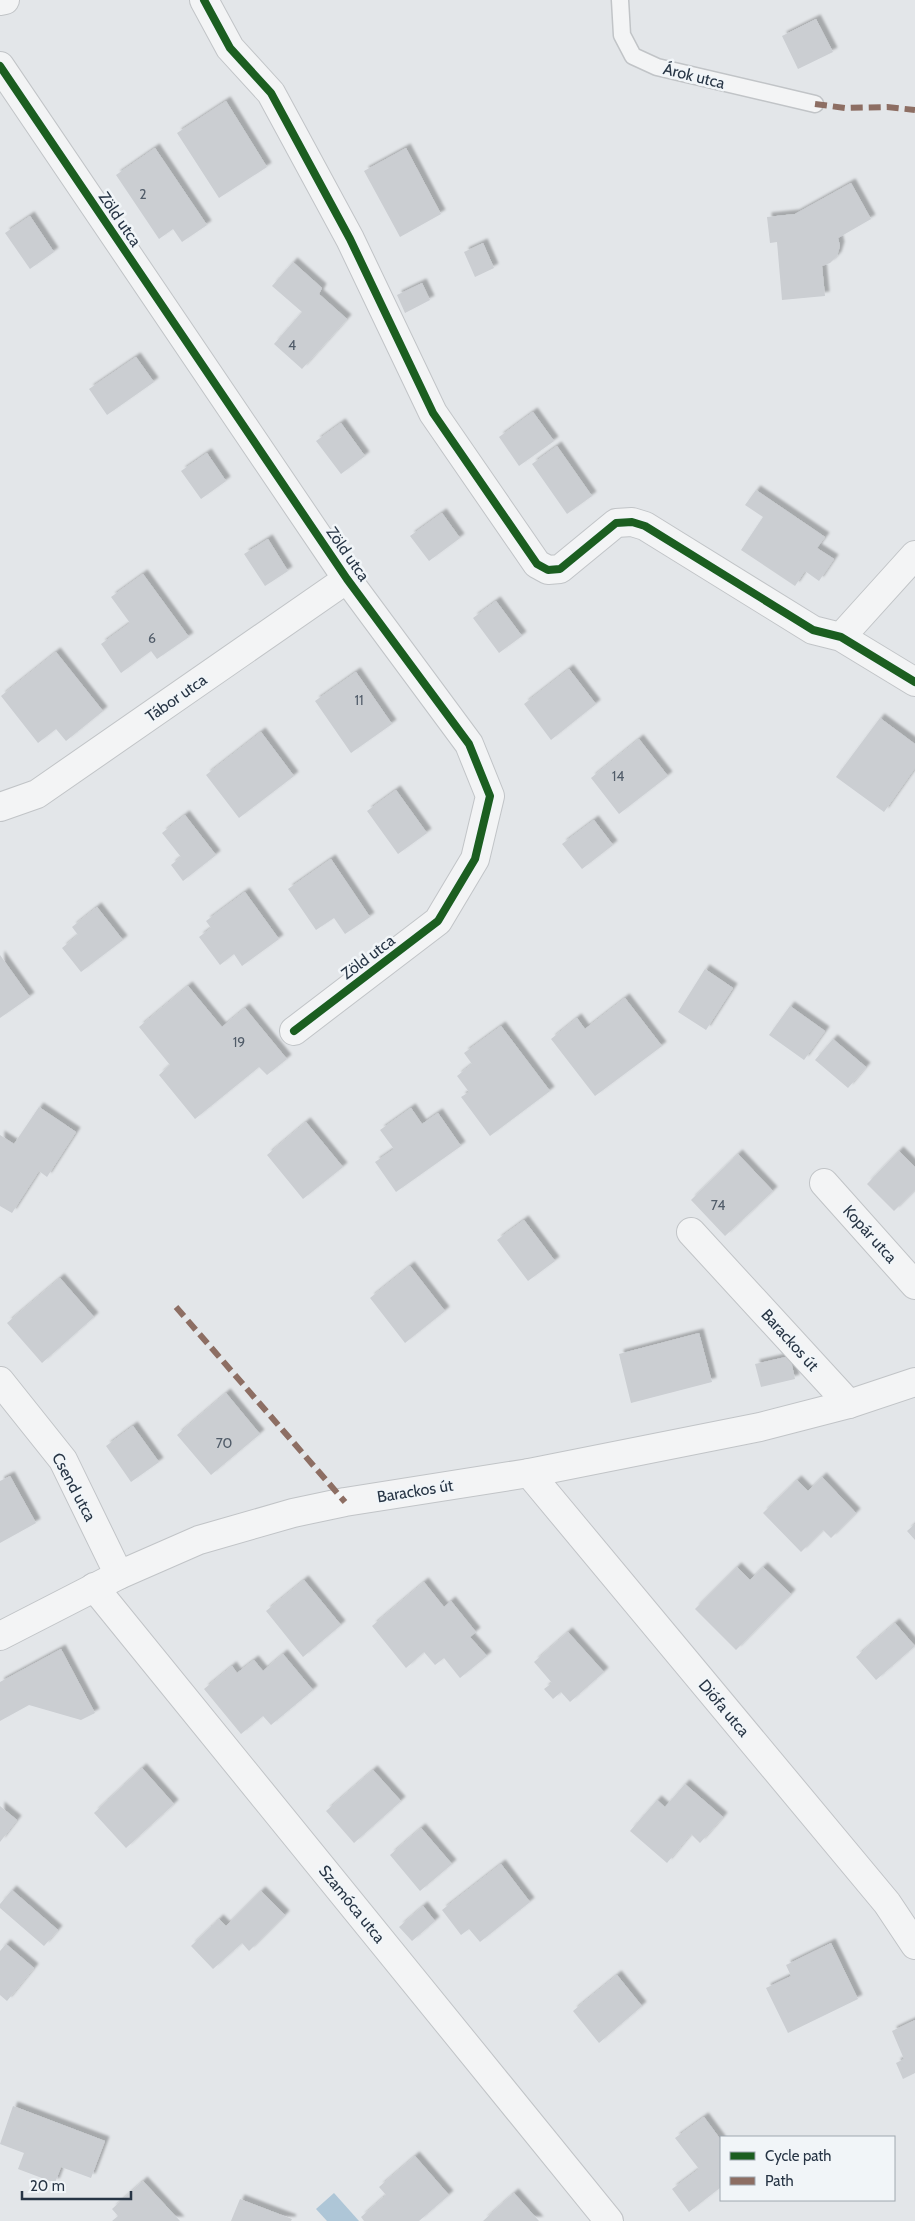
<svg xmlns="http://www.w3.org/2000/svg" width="915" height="2221" font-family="Cabin,sans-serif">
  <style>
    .water { fill: #aec6d7 }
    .building { fill: #cbced2; filter: url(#shadow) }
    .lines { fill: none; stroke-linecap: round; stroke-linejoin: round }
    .service-casing { stroke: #c1c4c7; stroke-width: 19 }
    .minor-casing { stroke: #c1c4c7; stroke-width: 30 }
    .tertiary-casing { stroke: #c1c4c7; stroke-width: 30 }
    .service { stroke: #f3f4f5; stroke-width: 16 }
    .minor { stroke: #f3f4f5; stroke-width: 28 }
    .tertiary { stroke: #f3f4f5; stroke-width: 28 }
    .quiet { stroke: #8d6e63; stroke-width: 6; stroke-dasharray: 12 6; stroke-linecap: butt }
    .cycleway-casing { stroke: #f1f5f8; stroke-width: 11 }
    .cycleway { stroke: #1b5e20; stroke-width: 8 }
    .labels { text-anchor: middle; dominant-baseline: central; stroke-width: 5; stroke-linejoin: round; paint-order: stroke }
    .number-label { font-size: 14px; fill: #515c69 }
    .street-label { font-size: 16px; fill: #273545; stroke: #f1f5f8 }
  </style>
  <defs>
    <filter id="shadow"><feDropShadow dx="4.5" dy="-4.5" stdDeviation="1" flood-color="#0004"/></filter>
  </defs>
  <rect width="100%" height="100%" fill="#e3e6e9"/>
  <!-- water -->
  <path class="water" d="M334,2193L359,2221H327L316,2209Z"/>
  <!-- building -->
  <path class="building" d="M816,19L833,52L798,69L782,36Z
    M226,101L267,167L219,198L177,133Z
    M155,148L207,225L182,242L173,229L159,239L116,175Z
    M406,148L441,214L400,237L364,171Z
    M851,183L871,219L838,238L840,246L837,256L830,263L822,266L825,296L782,300L777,242L770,243L767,217L795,214Z
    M30,216L54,252L30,269L5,233Z
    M483,243L494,268L475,277L464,252Z
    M293,262L322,288L319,294L347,319L302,369L274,344L302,312L272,286Z
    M422,283L430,300L405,313L397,295Z
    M136,357L154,382L107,415L89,389Z
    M533,412L554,441L519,466L499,437Z
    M341,423L365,456L341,474L316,441Z
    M557,446L592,496L567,514L532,464Z
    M207,453L226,481L201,499L181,471Z
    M756,490L825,537L817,548L834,559L819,581L805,571L795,586L741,550L763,517L745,505Z
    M442,513L460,538L429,561L410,536Z
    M268,539L288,571L265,586L244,554Z
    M143,574L189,637L157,659L151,651L121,673L101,644L130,623L111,597Z
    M496,601L522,636L499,653L473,618Z
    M56,652L103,711L66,741L56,729L38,743L1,696Z
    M569,669L596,704L551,740L524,704Z
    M356,672L392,724L351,753L315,701Z
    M880,718L915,744V768L884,812L836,777Z
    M261,732L294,776L239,818L206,775Z
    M639,739L668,776L619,814L591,778Z
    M396,790L427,833L398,854L367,811Z
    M185,815L216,855L183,881L171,865L181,857L162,833Z
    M594,820L613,845L582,869L562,844Z
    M331,859L370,917L345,934L334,918L316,930L288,889Z
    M245,892L279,939L242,966L234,954L220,965L199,937L211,928L206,921Z
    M97,907L123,940L81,972L62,948L78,935L72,927Z
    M0,955L30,997L0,1018Z
    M705,969L733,988L706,1030L678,1012Z
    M188,986L222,1027L245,1008L287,1059L267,1075L259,1067L195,1119L159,1075L170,1065L139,1027Z
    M625,998L662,1046L595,1096L551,1039L577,1018L585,1029Z
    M790,1006L825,1031L804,1060L769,1035Z
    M501,1026L550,1091L490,1136L461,1097L469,1092L457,1076L472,1064L464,1053Z
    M833,1039L866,1067L848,1088L815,1060Z
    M39,1107L76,1132L47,1177L39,1171L12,1213L0,1206V1135L14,1144Z
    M411,1108L422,1124L438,1113L461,1146L396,1192L375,1162L394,1149L380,1130Z
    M306,1122L343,1167L303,1199L267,1155Z
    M899,1151L915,1167V1190L894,1211L867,1184Z
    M738,1154L773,1191L725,1236L691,1200Z
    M524,1220L555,1261L528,1281L497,1240Z
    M410,1266L445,1311L405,1343L370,1298Z
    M60,1278L94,1317L42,1363L7,1323Z
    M699,1333L712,1382L631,1403L619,1354Z
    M790,1356L795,1379L761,1387L755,1364Z
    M226,1393L260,1434L211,1475L177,1435Z
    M133,1426L159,1462L131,1482L106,1446Z
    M10,1476L36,1523L0,1543V1481Z
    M822,1477L856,1513L831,1538L823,1530L801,1552L763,1513L797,1480L808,1491Z
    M915,1524V1540L907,1531Z
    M737,1567L750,1580L763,1567L791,1594L736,1650L695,1609Z
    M304,1580L341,1625L303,1657L266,1611Z
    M424,1582L444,1607L451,1601L476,1632L470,1637L487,1656L460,1678L444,1658L435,1665L424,1652L406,1668L372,1626Z
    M895,1623L915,1646L876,1680L856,1657Z
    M568,1632L604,1672L570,1702L561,1692L553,1699L544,1689L552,1683L534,1662Z
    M61,1649L95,1713L81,1720L29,1705L0,1721V1682Z
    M283,1654L313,1690L271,1725L263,1716L241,1734L204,1689L232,1666L237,1673L254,1660L263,1671Z
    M142,1768L174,1804L126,1848L94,1813Z
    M373,1770L401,1801L354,1843L326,1811Z
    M685,1784L723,1817L700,1843L691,1834L667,1863L630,1831L657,1800L665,1807Z
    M0,1806L17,1820L0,1842Z
    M421,1828L452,1864L420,1891L390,1855Z
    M501,1864L530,1902L480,1942L469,1929L461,1935L442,1910Z
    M12,1890L58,1930L44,1946L0,1908V1904Z
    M261,1891L285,1915L249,1951L242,1943L213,1969L191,1946L219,1919L226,1926Z
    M423,1906L435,1921L412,1941L399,1927Z
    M831,1943L858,1999L788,2033L766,1988L791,1976L786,1965Z
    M6,1944L34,1968L7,2001L0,1995V1951Z
    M617,1975L642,2006L599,2043L573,2011Z
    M915,2020V2073L903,2079L896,2063L904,2059L892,2031Z
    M13,2106L105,2141L91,2178L61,2167L55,2183L18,2169L24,2153L0,2144Z
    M704,2117L721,2140V2187L689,2212L672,2189L699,2169L675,2138Z
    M415,2156L449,2195L419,2221H364L361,2217L386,2195L379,2187Z
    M143,2181L180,2221H112L118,2216L112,2209Z
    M514,2193L539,2221H483Z
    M240,2199L292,2219L291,2221H231Z"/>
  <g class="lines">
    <!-- service casing -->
    <g class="service-casing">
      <path id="service" d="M620,0L622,35L633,56L657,67L815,104"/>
    </g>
    <!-- minor casing -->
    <g class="minor-casing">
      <path id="minor" d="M204,0L230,48L271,93L350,239L433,413L537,564L548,570L560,569L616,523L632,522L645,526L813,630L841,637L915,682
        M0,1L5,0
        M0,66L347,579L469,744L490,796L475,859L438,921L294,1031
        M841,637L915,555
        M0,807L37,794L347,579
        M824,1183L915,1285
        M691,1232L849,1404
        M0,1381L63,1460L119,1575
        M529,1473L887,1903L915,1945
        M94,1587L609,2221"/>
    </g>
    <!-- tertiary casing -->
    <g class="tertiary-casing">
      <path id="tertiary" d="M0,1636L119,1575L199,1540L293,1513L345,1502L529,1473L760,1427L849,1404L915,1382"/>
    </g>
    <!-- service -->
    <use href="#service" class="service"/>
    <!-- minor -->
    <use href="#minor" class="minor"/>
    <!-- tertiary -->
    <use href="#tertiary" class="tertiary"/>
    <!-- quiet -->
    <path class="quiet" d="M815,104L845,108L887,107L915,110
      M176,1307L345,1502"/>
    <!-- cycleway casing -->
    <g class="cycleway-casing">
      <path id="cycleway" d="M204,0L230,48L271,93L350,239L433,413L537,564L548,570L560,569L616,523L632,522L645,526L813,630L841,637L915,682
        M0,66L347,579L469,744L490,796L475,859L438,921L294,1031"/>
    </g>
    <!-- cycleway -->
    <use href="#cycleway" class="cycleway"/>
  </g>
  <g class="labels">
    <!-- number labels -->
    <g class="number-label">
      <text x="143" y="194">2</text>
      <text x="292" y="345">4</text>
      <text x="152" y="638">6</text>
      <text x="359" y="700">11</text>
      <text x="618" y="776">14</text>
      <text x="239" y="1042">19</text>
      <text x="718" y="1205">74</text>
      <text x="224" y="1443">70</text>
    </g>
    <!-- street labels -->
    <g class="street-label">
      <text transform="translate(694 76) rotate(14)">Árok utca</text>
      <text transform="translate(120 219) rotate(56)">Zöld utca</text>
      <text transform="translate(348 554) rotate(55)">Zöld utca</text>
      <text transform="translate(176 698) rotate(-35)">Tábor utca</text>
      <text transform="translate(368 957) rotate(-37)">Zöld utca</text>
      <text transform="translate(870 1234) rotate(48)">Kopár utca</text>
      <text transform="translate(790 1340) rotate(48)">Barackos út</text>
      <text transform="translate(74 1487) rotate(62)">Csend utca</text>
      <text transform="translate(415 1491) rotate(-9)">Barackos út</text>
      <text transform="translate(724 1708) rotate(50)">Diófa utca</text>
      <text transform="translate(352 1904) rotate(51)">Szamóca utca</text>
    </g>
  </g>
  <!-- legend -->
  <rect x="720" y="2136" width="175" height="65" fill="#f1f5f8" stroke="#a0a8b0"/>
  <rect x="730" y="2152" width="25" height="8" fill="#1b5e20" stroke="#a0a8b0"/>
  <text x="765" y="2161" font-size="15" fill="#273545">Cycle path</text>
  <rect x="730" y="2177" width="25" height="8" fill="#8d6e63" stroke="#a0a8b0"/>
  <text x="765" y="2186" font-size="15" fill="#273545">Path</text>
  <!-- scale -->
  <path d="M22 2191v8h109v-8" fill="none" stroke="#273545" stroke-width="2.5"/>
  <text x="30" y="2191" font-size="15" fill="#273545" stroke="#f1f5f8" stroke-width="4" paint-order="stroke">20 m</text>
</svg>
